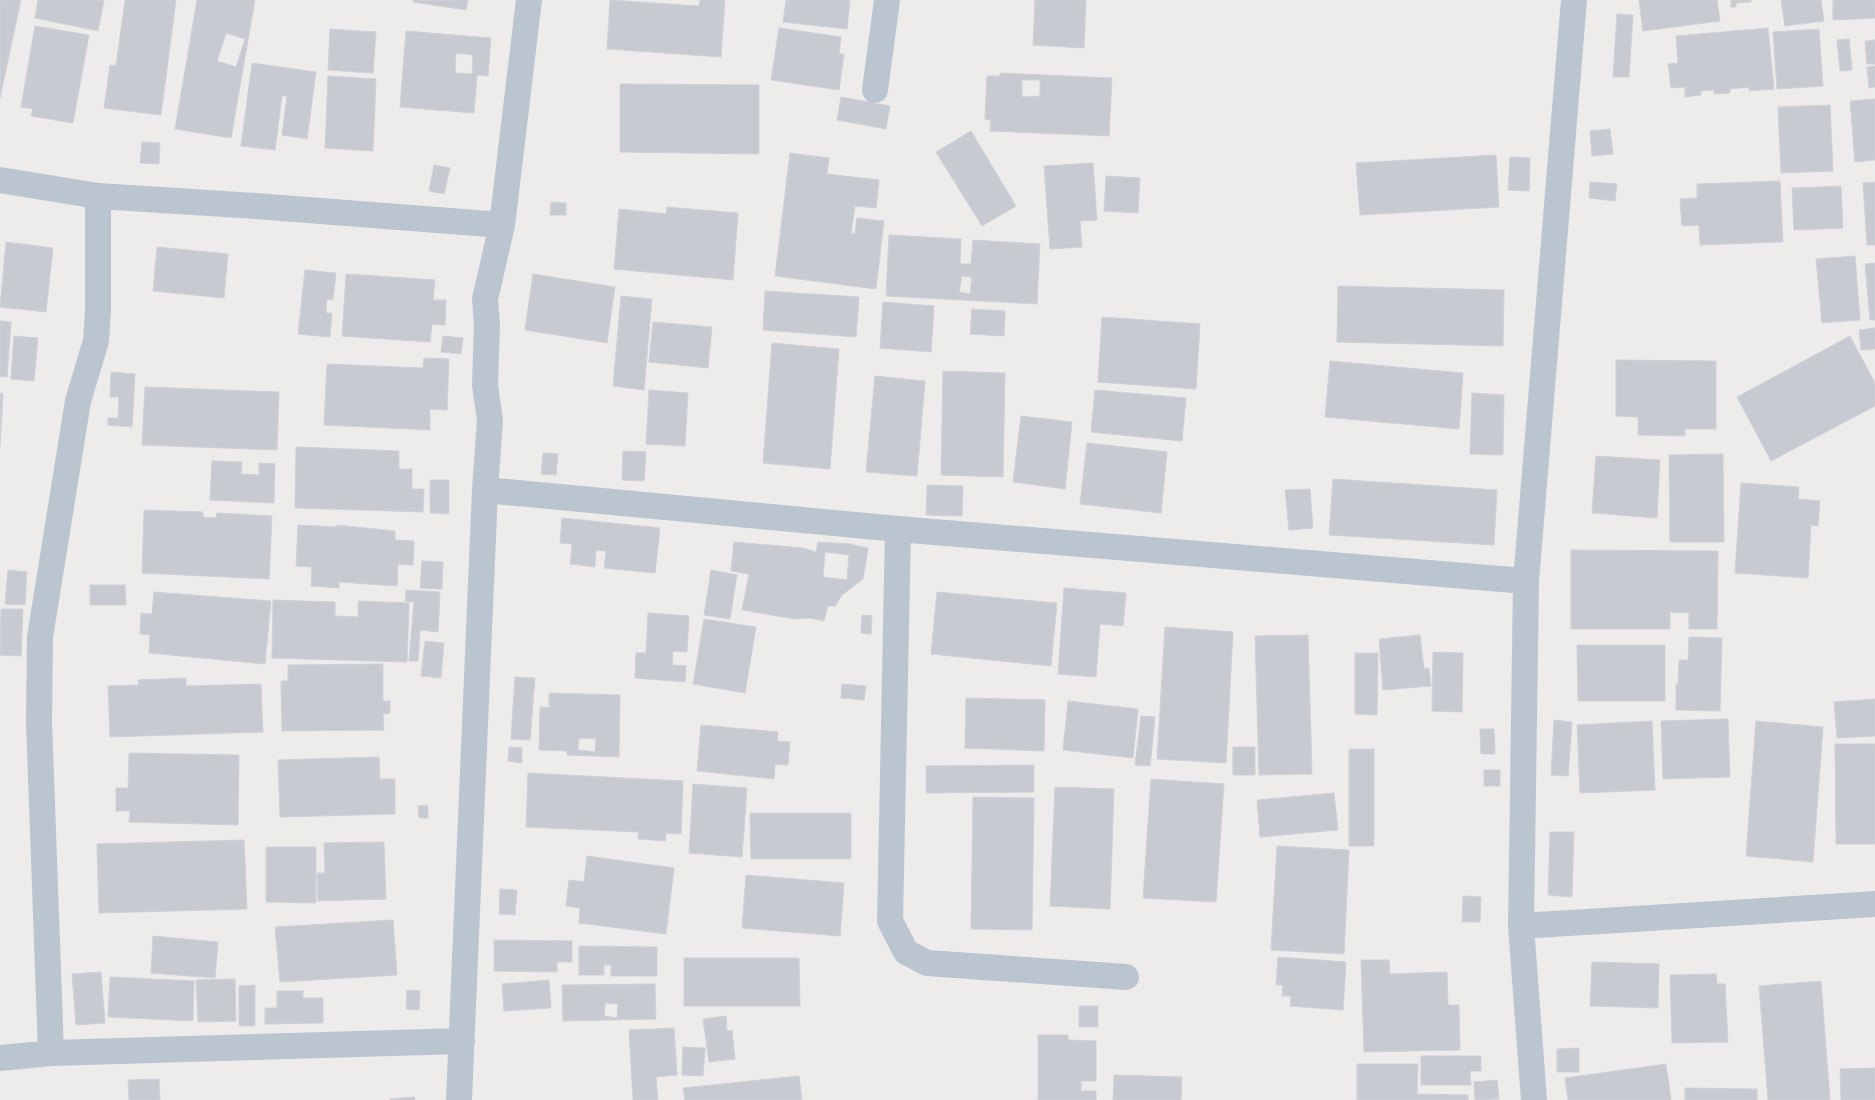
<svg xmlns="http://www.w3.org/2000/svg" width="1875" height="1100" font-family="'Titillium Web',sans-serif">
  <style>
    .building { fill: #c8cad1; stroke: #cfd1d8; fill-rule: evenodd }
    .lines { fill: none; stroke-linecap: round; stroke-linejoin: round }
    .street { stroke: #bbc5cf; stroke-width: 26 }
  </style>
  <rect width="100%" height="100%" fill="#eeebeb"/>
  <!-- building -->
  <path class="building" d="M0,0H21L0,98Z
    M38,0H104L98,31L35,18Z
    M125,0H176L161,115L104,108L110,65L116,66Z
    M197,0H255L231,138L175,129ZM226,33L245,39L236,67L217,61Z
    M413,0H468L466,10L413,2Z
    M610,0L699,6L700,0H725L721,57L607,49Z
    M786,0H850L847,29L783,22Z
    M1035,0H1086L1084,48L1033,45Z
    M1639,0H1717L1720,21L1643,31Z
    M1731,0H1751V2L1736,3V7H1731Z
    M1781,0H1821L1824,21L1785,26Z
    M1833,0H1875V18L1833,20Z
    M1617,14L1633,15L1629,77H1613Z
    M35,26L89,35L73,123L31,116L33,109L21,107Z
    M779,28L841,37L839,54H844L839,90L771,80Z
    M1768,28L1774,89L1749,91V87L1730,89V93L1714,94V90L1700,91L1701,95L1685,97V87L1671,88L1668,64L1678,63L1676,36Z
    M330,29L376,32L373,73L328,70Z
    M1819,29L1823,86L1777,89L1773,32Z
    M406,31L491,38L488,76L477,75L474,113L400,107ZM456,53L473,55L472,74L455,73Z
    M1849,39L1852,70L1840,71L1837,40Z
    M1875,40V64H1867L1865,41Z
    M252,63L316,72L307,139L282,135L287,96H282L275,150L241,146Z
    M1875,66V87L1869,88L1867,67Z
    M1000,73L1112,78L1109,136L990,131L991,120L985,119L987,76H1000ZM1022,80H1040V96L1022,97Z
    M328,76L376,79L373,151L325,148Z
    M620,84L759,85V154L620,152Z
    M841,97L890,106L886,129L837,120Z
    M1875,99V160L1855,162L1850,101Z
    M1830,105L1833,171L1781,173L1778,107Z
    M1610,129L1613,154L1592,156L1590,131Z
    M971,131L1016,206L982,226L936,152Z
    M142,142L160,143L159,164L140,163Z
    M790,153L829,158L827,174L879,180L876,208L855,206L851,233L855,234L857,218L884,221L876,289L775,276Z
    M1496,155L1499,207L1360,215L1356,163Z
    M1510,157L1530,158L1529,191L1508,190Z
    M1093,163L1097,220L1080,221L1082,247L1050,249L1044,166Z
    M434,165L450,168L444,194L429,191Z
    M1106,176L1140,178L1138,213L1104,211Z
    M1780,181L1783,242L1700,245L1699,225L1682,226L1680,199L1697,198V184Z
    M1590,182L1617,184L1615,201L1589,198Z
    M1875,182V245H1867L1863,183Z
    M1841,186L1843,228L1794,230L1792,188Z
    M551,202L566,203V215H550Z
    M667,207L738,213L733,280L614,269L619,209L666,214Z
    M889,235L961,239L960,264H971L973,240L1040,244L1037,304L886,296ZM962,276L972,277L970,294L959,292Z
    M6,242L53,248L46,312L0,307Z
    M157,247L228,254L224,298L153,291Z
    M1855,256L1860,320L1822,323L1816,259Z
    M1875,263V320H1870L1865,264Z
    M305,270L336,273L333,300L327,299L326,313H332L330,337L298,334Z
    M346,274L435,280L433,300H446L445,325L432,324L430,342L342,336Z
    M533,274L615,287L607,343L525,330Z
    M1338,286L1504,290L1503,346L1337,342Z
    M765,291L859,297L856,337L763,330Z
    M621,296L652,299L644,390L613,386Z
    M883,302L934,306L931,352L880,348Z
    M972,309L1005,311L1004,336L970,334Z
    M1102,317L1200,324L1196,389L1098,382Z
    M0,321L11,322L7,377L0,376Z
    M653,322L712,327L708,368L649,362Z
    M1875,328V349L1861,350L1859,330Z
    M14,336L38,338L34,381L11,379Z
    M443,336L463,338L461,354L441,352Z
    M1850,336L1875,383V406L1771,461L1737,397Z
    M772,343L839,349L830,469L763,463Z
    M424,358L449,359L447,410L430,409V430L324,425L327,364L423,368Z
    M1616,360L1716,361V429H1685V436L1638,435V417L1616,416Z
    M1330,361L1463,373L1459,429L1325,417Z
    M943,371L1005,373L1003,477L941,475Z
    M111,372L135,374L132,427L108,425V418H118L119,397H110Z
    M875,376L925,381L917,476L866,472Z
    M145,387L279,392L277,450L142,445Z
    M649,390L688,393L685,446L646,444Z
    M1095,390L1186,398L1182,441L1091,432Z
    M0,393H3L0,447Z
    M1472,393L1504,395L1503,455L1470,454Z
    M1021,416L1072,422L1065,489L1013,482Z
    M1087,443L1167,452L1161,513L1080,504Z
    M296,447L399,451V469H412V489H424L423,512L295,508Z
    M623,451L646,452L644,481L622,480Z
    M543,453L558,454L556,475L541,474Z
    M1723,454L1724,542H1670L1669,455Z
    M1596,456L1660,460L1657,518L1592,513Z
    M212,461L242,462L241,474L259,475V463L275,464L274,503L210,500Z
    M1333,479L1497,490L1494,545L1329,535Z
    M430,480H449V514L430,513Z
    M1741,483L1799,487L1798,499L1820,501L1818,526L1811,525L1808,578L1735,573Z
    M927,485L963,486L962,516L926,515Z
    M1310,489L1313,528L1289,530L1285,490Z
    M144,510L203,512V517L216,518L217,513L272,516L269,579L142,573Z
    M562,518L660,528L655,573L604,568L606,551L596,550L595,567L570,564L572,544L560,543Z
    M298,525L337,527V525L395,531V540L414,541L413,565L398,564L397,586L339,582V588L311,586L312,567L296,566Z
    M734,542L803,548L816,552L818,542L850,544L868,548L863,579L842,595L835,606H828L824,621L810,618L795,619L742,610L749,574L731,571ZM825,552L849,555L847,580L823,577Z
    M1571,550L1718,551L1717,629H1689V613L1670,612V629H1571Z
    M422,561L443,562L442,589L420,588Z
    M8,570L27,572L25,605L5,604Z
    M711,570L737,575L730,619L704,615Z
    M90,585H125L126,605H90Z
    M1064,588L1126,593L1123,626L1100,624L1096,677L1058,674Z
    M406,590L440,592L438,632L420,630L418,661H409L414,602L405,601Z
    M154,592L271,601L265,664L149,653L150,635L140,634L141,613L152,614Z
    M937,592L1057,603L1051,666L931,654Z
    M273,600L335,602V616L358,617V601L409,603L407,662L272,658Z
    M1,609H23L21,656L0,655Z
    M648,613L689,616L687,652L673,651L672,665L686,666L685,682L635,678L636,653H646Z
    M862,615L872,616L871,634L861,633Z
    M704,619L756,627L745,693L693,684Z
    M1165,627L1233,632L1226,763L1157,759Z
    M1308,635L1312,774L1259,775L1255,636Z
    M1420,635L1424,669L1429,668L1431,686L1383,690L1379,639Z
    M1689,637L1722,638L1720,711L1676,710V684H1678L1679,660H1688Z
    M425,641L444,643L441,678L421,676Z
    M1577,645H1665V701H1578Z
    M1433,652L1463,653L1462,712L1432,711Z
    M1355,653H1378L1377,715L1355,714Z
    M383,664V701H390V713L383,714L384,730L282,731L281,681H288V665Z
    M515,677L535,678L530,740L511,739Z
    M186,678V686L261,684L263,732L110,737L108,686L139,685L138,680Z
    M842,684L866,686L864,700L841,698Z
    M549,693L620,695L619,757L567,755V751L539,750L540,707L549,708ZM579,738L596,739L595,752L578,750Z
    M966,698L1045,700L1044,751L965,748Z
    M1875,699V736L1837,738L1834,702Z
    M1068,701L1138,709L1133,758L1063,750Z
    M1141,716L1155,717L1150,766L1135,765Z
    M1728,719L1730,777L1663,779L1661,721Z
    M1554,720L1572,722L1568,776L1551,775Z
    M1652,721L1655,790L1580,793L1577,725Z
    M1756,721L1823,727L1813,862L1746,856Z
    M701,725L778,732L777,741L790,742L788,765L775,764L774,779L697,771Z
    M1480,729H1494L1495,754H1481Z
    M1835,744H1875V844H1836Z
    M509,747L522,748V763L508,761Z
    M1233,747H1255V775H1233Z
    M1349,749H1374V846H1349Z
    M129,753L239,755L238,825L129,822L130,811H116V788H128Z
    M379,757L380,779H395V814L280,817L278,760Z
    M1034,765V792L926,793V766Z
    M1484,770H1500V786H1484Z
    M528,773L683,781L681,834L666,833L665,841L638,839L639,832L526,827Z
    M1151,779L1224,784L1216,902L1143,898Z
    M693,784L747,788L742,857L689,853Z
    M1055,787L1114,789L1110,909L1050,906Z
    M1334,793L1338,830L1260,837L1257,800Z
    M973,797L1034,798L1032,930L971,929Z
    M428,805V818H419L418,806Z
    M750,813H851V859H751Z
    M1550,832H1574L1572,897L1548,895Z
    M244,840L247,909L99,913L97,844Z
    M384,842L386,899L318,901L317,873H325L324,843Z
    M1277,846L1349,850L1344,954L1271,950Z
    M266,847H316V903L266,902Z
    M587,856L674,868L666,934L579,923L580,908L566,906L569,880L584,882Z
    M746,875L844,883L840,936L742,928Z
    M500,889L517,890L515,915L499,914Z
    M1463,896L1481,897L1480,922H1462Z
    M393,920L397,975L280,982L275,927Z
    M153,936L218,942L215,978L151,973Z
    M494,940L572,941V962H557V972L494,971Z
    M579,946L657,947V976H611V965H604V975H579Z
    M1278,957L1346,962L1343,1010L1290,1006L1291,996H1282L1283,985H1276Z
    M684,958H799L800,1006H684Z
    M1361,960H1389L1390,974L1447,972L1448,1005H1459L1460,1050L1364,1052Z
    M1592,962L1659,964L1658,1008L1590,1006Z
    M101,972L105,1023L76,1025L72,974Z
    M1716,974L1717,984H1725L1728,1042L1672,1043L1670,975Z
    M110,977L194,981L193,1021L108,1017Z
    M235,979L236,1021L198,1022L196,980Z
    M549,980L551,1008L504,1011L502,984Z
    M1821,981L1830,1100H1768L1759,986Z
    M655,984L656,1019L563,1021L562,985ZM605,1003L618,1004L617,1018L604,1016Z
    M255,985V1026H239V986Z
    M407,990L420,991L419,1010L406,1009Z
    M277,991H303V998H323V1023L265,1024V1008H277Z
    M1079,1006H1098V1027H1079Z
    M726,1016L727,1031L732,1030L735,1059L709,1062L703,1019Z
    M674,1028L677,1075L656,1077L658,1100H633L629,1030Z
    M1038,1035H1068V1040L1096,1041V1081H1081V1091H1096V1100H1038Z
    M683,1047L705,1048L703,1076L682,1075Z
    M1579,1048V1072H1557V1049Z
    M1421,1056H1481V1071H1470L1471,1085H1421Z
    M1357,1064H1418L1417,1094L1468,1095V1100H1357Z
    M1666,1064L1671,1100H1568L1565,1078Z
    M1875,1068V1100H1841L1840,1069Z
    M1114,1075L1182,1077L1181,1100H1113Z
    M799,1076L802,1100H685L683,1088Z
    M159,1079L160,1100H129L128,1080Z
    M1497,1080L1499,1099L1475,1100L1474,1082Z
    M1685,1088L1757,1089V1100H1685Z
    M414,1097L415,1100H390V1099Z"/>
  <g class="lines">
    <!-- street -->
    <path class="street" d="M875,90L887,0
      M0,180L98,196L256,206L502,225
      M485,490L898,529L1526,581
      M898,529L890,921L906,952L927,963L1126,977
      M1521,926L1875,904
      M51,1053L39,721L40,637L78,401L96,341L98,311V196
      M0,1058L51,1053L462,1041
      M459,1100L485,490L490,420L485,385L487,325L485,299L502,225L529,0
      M1534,1100L1521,926L1526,581L1574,0"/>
  </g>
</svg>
